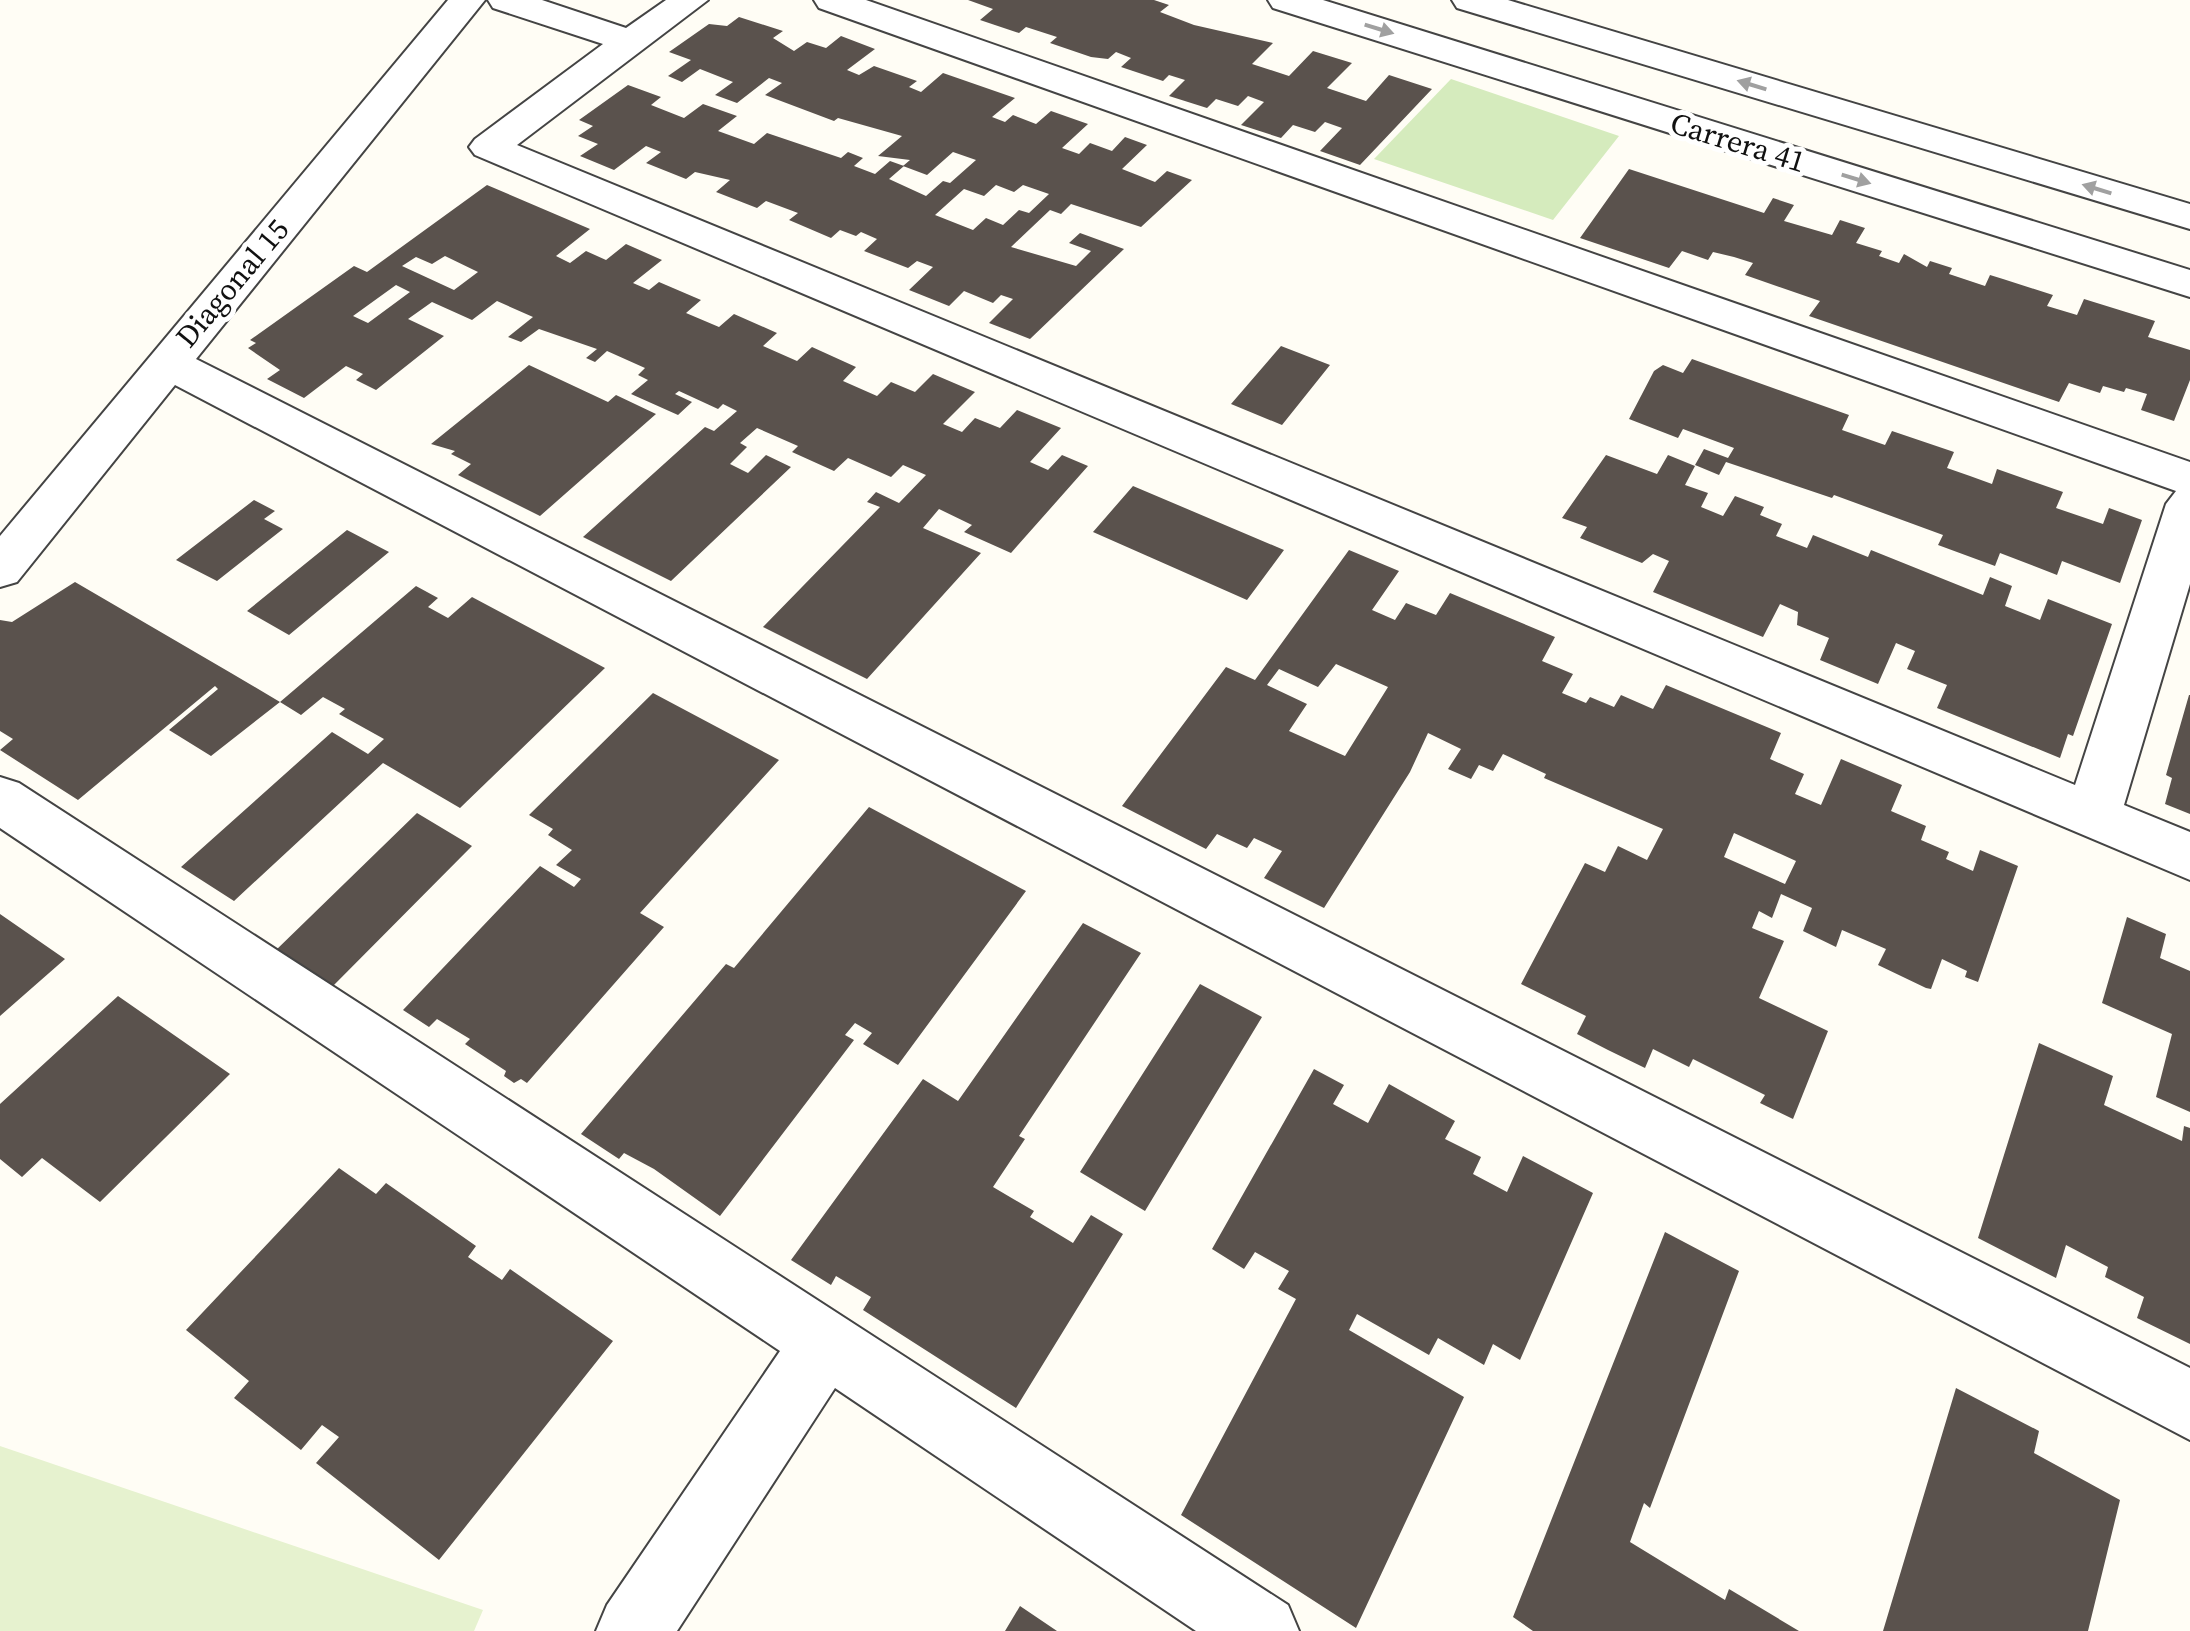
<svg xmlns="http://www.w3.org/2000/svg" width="2190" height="1631" font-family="'Source Serif 4',serif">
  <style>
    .green { fill: #d5ebbd }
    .pitch { fill: #e6f2cf }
    .building { fill: #5a524d; fill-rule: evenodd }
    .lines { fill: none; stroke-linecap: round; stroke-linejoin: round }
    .minor-casing { stroke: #444; stroke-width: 4 }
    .minor { fill: #fff; fill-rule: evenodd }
    .oneway { fill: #a0a0a0 }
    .labels { text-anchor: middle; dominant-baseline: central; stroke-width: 10; stroke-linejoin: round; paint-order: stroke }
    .far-street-label { font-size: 30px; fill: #111; stroke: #fff }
  </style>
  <rect width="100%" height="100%" fill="#fffdf5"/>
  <!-- green -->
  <path class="green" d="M1451,79L1619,136L1553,220L1374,159Z"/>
  <!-- pitch -->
  <path class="pitch" d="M0,1446L483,1610L474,1631H0Z"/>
  <!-- building -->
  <path class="building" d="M968,0H1154L1169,5L1160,12L1194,25L1273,43L1252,64L1289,76L1313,51L1352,63L1327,88L1366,101L1389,75L1432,89L1360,165L1320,151L1342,128L1325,122L1315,132L1293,125L1281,138L1241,125L1264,102L1248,96L1238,106L1216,99L1207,108L1169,96L1185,80L1169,75L1163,81L1121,67L1131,58L1116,52L1108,59L1091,57L1050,43L1057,37L1026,27L1019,33L980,20L993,9Z
    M739,17L783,31L773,38L794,51L807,42L826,48L841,36L875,49L847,70L859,75L874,66L917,81L909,87L921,92L943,73L1015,98L992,117L1005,122L1013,115L1036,124L1051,111L1088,124L1062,148L1079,154L1090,143L1112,151L1125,137L1147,145L1122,169L1155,182L1167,171L1192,180L1141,227L1071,204L1061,214L1050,210L1011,247L1076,266L1091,251L1069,243L1080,233L1124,249L1030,339L989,323L1013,299L1001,295L993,303L964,291L949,306L909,290L933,267L917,261L908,268L864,251L877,239L861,232L856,236L840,230L831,238L789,220L798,213L766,201L757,208L716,192L730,180L695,172L686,179L646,163L661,152L646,146L614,170L580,156L598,144L578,136L593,126L579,120L628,85L661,97L651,105L684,118L703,104L737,116L718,131L754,144L767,133L841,158L848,152L863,158L854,166L875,174L890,161L904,166L889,179L926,196L943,181L950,183L976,160L953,152L927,175L903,166L910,160L878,156L902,136L838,118L834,121L765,95L782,83L769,78L737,103L715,95L733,82L700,69L682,82L668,76L691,60L669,52L709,24L727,26ZM996,185L1014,192L1023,185L1049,194L1029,213L1019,210L1003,225L986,218L973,230L935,215L964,189L984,196Z
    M1629,169L1764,213L1773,198L1794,205L1784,221L1832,235L1840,220L1865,228L1856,243L1882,251L1879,256L1899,263L1904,254L1927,267L1930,261L1952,268L1949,274L1985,286L1990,275L2003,279L2053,295L2047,306L2077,315L2084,299L2155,321L2148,337L2190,350V380L2174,421L2141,410L2147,394L2126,388L2124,392L2103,386L2100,393L2069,383L2059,402L1809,316L1820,301L1745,275L1753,263L1734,257L1713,252L1708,260L1682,251L1669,268L1580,238Z
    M487,185L590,229L556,256L570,263L586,251L606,260L626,244L662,260L633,283L649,290L659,282L701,300L686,313L719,327L734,314L777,333L763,346L797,361L812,347L856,367L843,381L877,396L891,382L915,392L933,374L975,392L943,424L962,432L975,418L1000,428L1017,410L1061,428L1030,462L1048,470L1062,455L1088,466L1011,553L964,532L972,525L939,509L923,528L981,553L867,679L763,627L880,507L867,502L876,492L899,503L926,475L903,465L891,477L848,458L834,471L792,452L798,446L757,428L740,443L747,447L730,464L748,473L766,455L791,467L671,581L583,537L705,427L714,431L737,411L723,404L718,409L679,391L675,394L692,402L678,415L631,394L648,380L638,375L645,368L607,351L595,362L586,358L597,349L539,329L521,342L508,337L533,317L497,301L472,320L432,302L408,319L444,336L376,390L356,380L363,374L346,366L304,398L267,379L280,370L248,348L256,343L250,340L354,266L367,272ZM445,256L478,272L454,290L402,266L416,257L432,264ZM396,285L410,292L368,323L353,316Z
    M1281,346L1330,365L1282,425L1231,404Z
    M1692,359L1849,415L1842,430L1885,445L1892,431L1954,452L1947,468L1970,476L1992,484L1997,469L2063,492L2056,508L2103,524L2109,508L2142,520L2120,583L2062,561L2057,575L2000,553L1995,566L1938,545L1943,535L1834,495L1832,498L1726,462L1719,475L1695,465L1704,449L1728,458L1734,448L1683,429L1678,438L1629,419L1654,371L1663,365L1683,373Z
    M529,365L608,402L616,395L656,414L540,516L458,475L471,464L451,454L455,451L431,444Z
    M1606,455L1657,474L1668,455L1695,466L1685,485L1708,493L1701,507L1723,516L1735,496L1764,507L1760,515L1782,524L1776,536L1807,548L1813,535L1868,557L1871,550L1983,595L1990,577L2012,586L2005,606L2040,620L2048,599L2112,624L2073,736L2068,734L2060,758L1937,708L1947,685L1907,669L1915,651L1896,643L1878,684L1820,660L1829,638L1797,625L1798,612L1780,604L1763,637L1653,592L1669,561L1653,554L1642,563L1580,538L1587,527L1562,518Z
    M1133,486L1284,550L1247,600L1093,532Z
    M254,500L275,511L264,519L283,529L217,581L176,560Z
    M347,530L389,552L289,635L247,611Z
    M1349,550L1399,571L1372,610L1395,620L1406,603L1436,615L1450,593L1555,637L1542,661L1573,674L1562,693L1586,703L1590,697L1614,707L1621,695L1653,709L1666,685L1781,733L1770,759L1804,774L1795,794L1821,805L1841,759L1902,785L1891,811L1926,826L1921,840L1949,852L1946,859L1973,871L1980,850L2018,866L1978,982L1965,977L1967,971L1942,959L1931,989L1926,988L1878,965L1886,949L1842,930L1836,947L1803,931L1812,908L1781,894L1772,918L1759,911L1752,928L1784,941L1759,998L1828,1031L1793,1119L1760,1103L1765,1095L1693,1059L1689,1067L1653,1049L1645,1068L1608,1050L1577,1034L1586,1016L1521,984L1585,863L1605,872L1618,846L1647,860L1663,829L1544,778L1546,774L1503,754L1493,771L1479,765L1471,779L1448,769L1461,749L1428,733L1410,772L1324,908L1264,878L1282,851L1254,838L1247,848L1217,834L1206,849L1122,806L1226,667L1255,680ZM1336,664L1388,687L1345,756L1289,731L1307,704L1267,685L1279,669L1318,687ZM1734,833L1796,861L1785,884L1724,857Z
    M75,582L231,673L280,702L211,756L169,730L218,689L215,686L78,800L0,750L13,739L0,731V620L12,622Z
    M416,586L438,598L428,607L448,618L472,597L605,668L460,808L383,763L234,901L181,867L332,732L368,754L384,739L339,714L345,709L323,697L301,715L280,702Z
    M653,693L779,760L640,913L664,927L527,1083L521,1079L514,1083L504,1076L506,1071L465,1044L470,1039L437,1019L429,1027L403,1010L540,866L574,887L581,879L556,865L572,850L548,835L553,829L529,815Z
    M2189,695H2190V814L2165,804L2172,778L2166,775Z
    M869,807L1026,891L898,1065L863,1044L872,1033L855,1023L845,1035L854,1040L720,1216L654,1169L624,1153L619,1159L581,1134L726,964L734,968Z
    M417,813L472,846L330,989L274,952Z
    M0,914L65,959L0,1016Z
    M2127,917L2166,934L2160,958L2190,971V1112L2156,1097L2172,1034L2102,1003Z
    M1083,923L1141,953L1019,1136L1025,1139L993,1187L1034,1211L1030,1217L1073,1243L1091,1215L1123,1234L1016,1408L863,1310L871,1297L836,1276L831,1285L791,1260L923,1079L958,1101Z
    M1200,984L1262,1017L1145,1211L1080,1172Z
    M118,996L230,1074L100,1202L42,1158L22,1177L0,1159V1104Z
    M2039,1043L2113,1076L2104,1105L2182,1141L2184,1126L2190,1128V1344L2137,1318L2144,1297L2105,1277L2108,1267L2066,1245L2056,1278L1978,1238Z
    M1314,1069L1344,1085L1333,1104L1368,1123L1389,1084L1455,1121L1445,1139L1481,1157L1473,1174L1507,1192L1523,1156L1593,1193L1520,1360L1493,1344L1484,1365L1438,1338L1429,1355L1357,1314L1349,1330L1464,1397L1356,1628L1181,1515L1296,1299L1278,1289L1289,1271L1255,1252L1244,1269L1212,1249Z
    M339,1168L376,1194L386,1183L476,1246L468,1257L502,1280L510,1269L613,1341L439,1560L316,1463L339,1437L322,1425L301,1450L234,1398L249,1381L186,1330Z
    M1665,1232L1739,1271L1650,1508L1644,1503L1630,1542L1725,1600L1729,1589L1799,1631H1533L1513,1617Z
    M1956,1388L2039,1431L2034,1453L2120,1500L2088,1631H1883Z
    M1020,1606L1057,1631H1005Z"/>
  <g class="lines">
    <!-- minor casing -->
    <g class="minor-casing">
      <path id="minor" d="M448,0H485L196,359L2190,1368V1440L175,385L17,582L0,587V536Z
        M488,0H542L626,28L666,0H708L517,145L2075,785L2166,504L2176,491L819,8L814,0H866L2190,462V584L2124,805L2190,832V880L475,155L469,147L475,139L603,44L493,8Z
        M1268,0H1323L2190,270V297L1273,8Z
        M1452,0H1508L2190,204V229L1457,8Z
        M0,777L19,783L1288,1605L1299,1631H1196L835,1388L677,1631H596L607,1605L780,1351L0,828Z"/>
    </g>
    <!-- minor -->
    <use href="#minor" class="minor"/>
  </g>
  <!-- one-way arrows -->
  <defs><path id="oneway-solid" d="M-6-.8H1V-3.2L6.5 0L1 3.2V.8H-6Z" transform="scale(2.5)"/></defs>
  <g class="oneway">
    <use href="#oneway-solid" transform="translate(1379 29) rotate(17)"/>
    <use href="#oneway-solid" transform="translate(1752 85) rotate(-163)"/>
    <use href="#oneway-solid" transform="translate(1856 179) rotate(17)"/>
    <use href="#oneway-solid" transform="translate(2097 189) rotate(-163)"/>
  </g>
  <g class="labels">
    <!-- far-street labels -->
    <g class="far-street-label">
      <text transform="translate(1738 142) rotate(17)">Carrera 41</text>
      <text transform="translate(232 283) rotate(-50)">Diagonal 15</text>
    </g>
  </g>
</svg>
